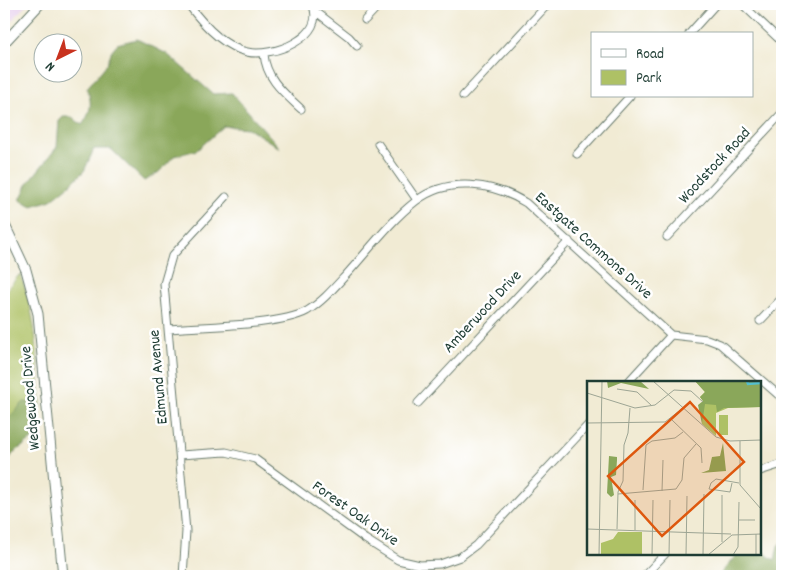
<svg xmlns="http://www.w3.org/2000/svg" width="786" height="580" font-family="Dekko,sans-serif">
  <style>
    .built { fill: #e8d2ee }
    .green { fill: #aec165; stroke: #667f4c }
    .forest { fill: #8aa75a; stroke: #547247 }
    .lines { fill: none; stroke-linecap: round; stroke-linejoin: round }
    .minor-casing { stroke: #687a6c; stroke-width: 9 }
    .tertiary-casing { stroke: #687a6c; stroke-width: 11 }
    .minor { stroke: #fff; stroke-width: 7 }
    .tertiary { stroke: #fff; stroke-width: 9 }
    .labels { text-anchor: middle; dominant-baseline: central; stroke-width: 5; stroke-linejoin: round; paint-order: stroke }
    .street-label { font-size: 16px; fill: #1f3d34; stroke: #fff }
    .inset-river { fill: none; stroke: #54bfcf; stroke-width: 2.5 }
    .inset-road { fill: none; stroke: #9da594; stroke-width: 1 }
    .view { fill: #de580e; fill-opacity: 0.15; stroke: #de580e; stroke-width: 2.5 }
    .inset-edge { fill: none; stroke: #1f3d34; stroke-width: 2.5 }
  </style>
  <rect width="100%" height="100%" fill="#fff"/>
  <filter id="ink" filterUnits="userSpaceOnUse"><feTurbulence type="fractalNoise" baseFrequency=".02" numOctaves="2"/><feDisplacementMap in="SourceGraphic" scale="10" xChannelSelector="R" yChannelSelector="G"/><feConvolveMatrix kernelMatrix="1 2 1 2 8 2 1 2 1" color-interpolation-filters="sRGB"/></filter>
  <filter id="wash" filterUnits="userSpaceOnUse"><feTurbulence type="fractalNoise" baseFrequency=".0096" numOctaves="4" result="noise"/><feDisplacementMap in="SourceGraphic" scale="20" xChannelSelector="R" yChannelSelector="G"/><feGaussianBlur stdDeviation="1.12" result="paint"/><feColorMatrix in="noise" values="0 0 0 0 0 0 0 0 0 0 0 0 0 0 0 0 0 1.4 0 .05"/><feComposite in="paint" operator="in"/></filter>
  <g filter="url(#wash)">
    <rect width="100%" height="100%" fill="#f1ebd4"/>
    <!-- built -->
    <path class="built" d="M4,4H27L4,29Z"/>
    <!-- green -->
    <path class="green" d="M20,274C37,316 38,361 41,405L4,445V293Z"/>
    <!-- forest -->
    <path class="forest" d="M137,39L167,54L213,94L232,93L280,148L248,128L224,126L197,150L174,156L159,172L144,181L111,149H94L84,171L71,184L51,200L32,206L20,200L28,183L57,147L59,121L63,117H72L82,125C92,111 92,103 87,88L107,64L112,50L117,44Z
      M24,402L41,405L38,409C46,442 28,438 12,455C9,459 6,464 4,469V423Z
      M782,541V576H719L737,554H760V546L768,556L775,560L778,546Z"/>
  </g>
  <g filter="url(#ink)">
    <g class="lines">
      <!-- minor casing -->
      <g class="minor-casing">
        <path id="minor" d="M188,4C202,23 223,47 247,52C272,58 328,37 312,4
          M742,4L782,42
          M315,11L349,37L357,46
          M365,20L380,4
          M689,34L716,4
          M264,54C266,79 284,93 301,109
          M463,96L548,4
          M378,144L417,200
          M577,154L630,96
          M667,237L782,113
          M760,321L782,298
          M168,329C203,326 279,326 307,311C322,302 334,288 346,275C368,251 390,221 416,201C448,176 494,183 526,203L671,335L707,339L720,344L782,398
          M628,382L671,335
          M418,403L569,241
          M180,455L226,452L255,459L365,539L398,560L420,565L440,564L460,557L476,545L588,425
          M760,471L782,464
          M183,576L186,531L164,284L172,256L226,197
          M644,576L665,554"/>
      </g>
      <!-- tertiary casing -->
      <g class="tertiary-casing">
        <path id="tertiary" d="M4,43L40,4
          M4,223L26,270L38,314L63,576"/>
      </g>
      <!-- minor -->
      <use href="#minor" class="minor"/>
      <!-- tertiary -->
      <use href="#tertiary" class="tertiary"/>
    </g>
  </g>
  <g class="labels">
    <!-- street labels -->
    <g class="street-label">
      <text transform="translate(715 166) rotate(-47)">Woodstock Road</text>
      <text transform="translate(593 246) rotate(42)">Eastgate Commons Drive</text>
      <text transform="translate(483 312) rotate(-47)">Amberwood Drive</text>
      <text transform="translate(159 377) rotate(-95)">Edmund Avenue</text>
      <text transform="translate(31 398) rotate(-95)">Wedgewood Drive</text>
      <text transform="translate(355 514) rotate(35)">Forest Oak Drive</text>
    </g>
  </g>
  <!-- overview -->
  <g transform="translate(587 381)">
    <rect width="174" height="174" fill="#f1ebd4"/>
    <path d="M108,0H174V26L141,27L129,32V55L115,43L116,20L113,16L118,11ZM132,34H141V54H132ZM31,151H55V174H14V162L26,158Z" fill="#aec165"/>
    <path d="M20,0H53L62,8L34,2L21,7ZM108,0H174V26L137,27L130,31L129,24L118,23L115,43L111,24L116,20L113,16L118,11ZM136,62L139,90L114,92L122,89L125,76L133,75ZM22,75L30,76V79L29,94L24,96L27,114L24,116L20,112Z" fill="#8aa75a"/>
    <path class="inset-river" d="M160,0L161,3L174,2"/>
    <path class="inset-road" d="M66,0L129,56L143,60L174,59M30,8L50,11L65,25M0,12L48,27L68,24L87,9L104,10L116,21M84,38L114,67L115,82M0,42L78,41L96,27M153,60V104L174,128M145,102L143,111L122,108L124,102L129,98L152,102M56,109L59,64L65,60L88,57L96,51M75,110L76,79M31,113L89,108L95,99L97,77L109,63M135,114V161M152,139H168M0,148L144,153M30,148L31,111L36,100L37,64L41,52L43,27M48,149V119M169,153V174M12,174L15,0M65,174L66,119M82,174L83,119M99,174L100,115M116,174L117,113M121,174L145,154L174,153M146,174L151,166L152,121"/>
    <path class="view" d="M103,21L157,81L75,155L21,95Z"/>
    <rect width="174" height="174" class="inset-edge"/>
  </g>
  <!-- margin -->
  <rect width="786" height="580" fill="none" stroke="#fff" stroke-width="20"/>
  <!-- legend -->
  <rect x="591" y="32" width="162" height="65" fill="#ffffff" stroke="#a5b1ae"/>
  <rect x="601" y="49" width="25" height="8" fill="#ffffff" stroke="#a5b1ae"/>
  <text x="636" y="58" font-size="15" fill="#1f3d34">Road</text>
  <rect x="601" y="70" width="25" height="15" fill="#aec165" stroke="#a5b1ae"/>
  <text x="636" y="82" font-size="15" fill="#1f3d34">Park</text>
  <!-- north arrow -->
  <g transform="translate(58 58) rotate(222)"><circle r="24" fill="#ffffff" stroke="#a5b1ae"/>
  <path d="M0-4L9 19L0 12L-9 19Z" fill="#c8321e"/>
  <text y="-8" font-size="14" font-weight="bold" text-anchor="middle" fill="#1f3d34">N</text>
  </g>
</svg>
